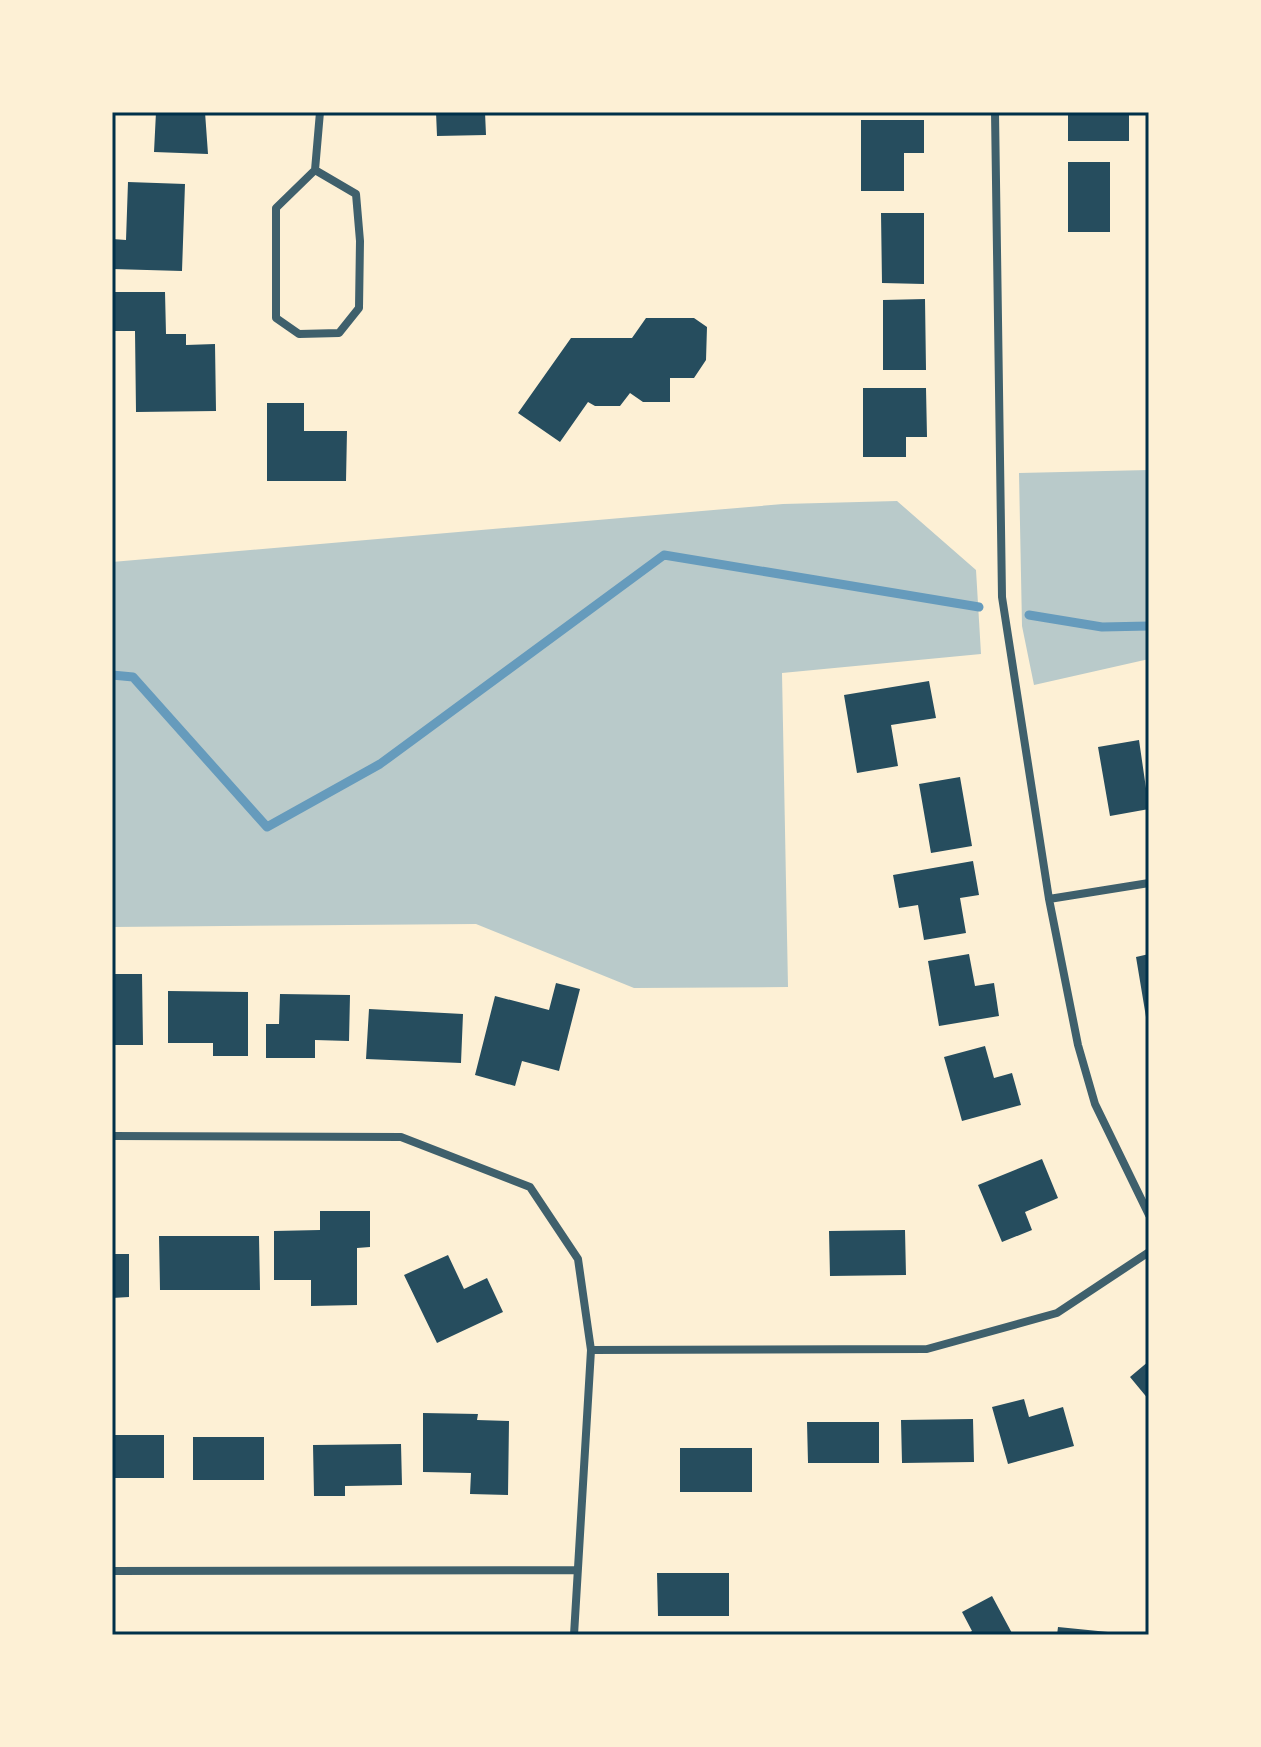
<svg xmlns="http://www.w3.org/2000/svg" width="1261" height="1747" font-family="'Open Sans',sans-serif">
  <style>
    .green { fill: #b9caca }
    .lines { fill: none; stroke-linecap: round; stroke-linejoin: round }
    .stream { stroke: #669bbc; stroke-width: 9 }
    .building { fill: #264d5e }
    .minor { stroke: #3f606c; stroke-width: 8 }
    .neatline { fill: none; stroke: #003049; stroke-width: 3 }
  </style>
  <rect width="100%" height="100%" fill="#fdf0d5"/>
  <!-- green -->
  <path class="green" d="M1149,470V659L1034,685L1022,626L1019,473Z
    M897,501L976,570L981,654L782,673L788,987L634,988L476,924L112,927V562L783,504Z"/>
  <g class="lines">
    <!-- stream -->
    <path class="stream" d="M1029,615L1102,627L1149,626
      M112,675L133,677L267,827L380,764L664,555L979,607"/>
  </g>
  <!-- building -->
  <path class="building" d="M156,112H205L208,154L154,152Z
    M436,112H485L486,135L437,136Z
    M1068,112H1129V141H1068Z
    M861,120H924V153H904V191H861Z
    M1068,162H1110V232H1068Z
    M128,182L185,184L182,271L112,269V239L126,240Z
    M881,213H924V284L882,283Z
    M114,292H165L166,334H186V345L215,344L216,411L136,412L135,331H114Z
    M925,299L926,370H883V300Z
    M646,318H694L707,327L706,360L694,378H670V402H643L630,393L620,406H595L588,402L560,442L518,413L571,338H632Z
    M863,388H926L927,437H906V457H863Z
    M267,403H304V431H347L346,481H267Z
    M929,681L936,718L891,725L898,766L857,773L844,695Z
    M1139,740L1149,809L1110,816L1098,747Z
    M960,777L972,846L931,853L919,784Z
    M973,861L979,895L960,898L966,933L924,940L918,905L899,908L893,875Z
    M969,954L975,986L994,983L999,1016L939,1026L928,961Z
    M1149,954V1023H1147L1136,957Z
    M112,974H142L143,1045H113Z
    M556,983L580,989L559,1071L522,1061L515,1086L475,1075L495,996L549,1010Z
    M168,991L248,992V1056H213V1043H168Z
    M280,994L350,995L349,1041L315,1040V1058H266V1024H279Z
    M369,1009L463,1014L461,1063L366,1059Z
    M985,1046L994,1078L1012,1073L1021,1105L962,1121L944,1057Z
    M1042,1159L1058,1198L1025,1212L1032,1230L1002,1242L978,1185Z
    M320,1211H370V1247L357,1248V1305L311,1306V1280H274V1231L320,1230Z
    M905,1230L906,1275L830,1276L829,1231Z
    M159,1236H259L260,1290H160Z
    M112,1254H129V1297L112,1298Z
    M448,1255L464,1289L487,1278L503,1312L437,1343L404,1275Z
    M1149,1361V1400L1130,1377Z
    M1024,1399L1029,1417L1063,1407L1074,1446L1008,1464L992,1407Z
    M423,1413L478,1414L477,1420L509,1421L508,1495L470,1494L471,1473L423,1472Z
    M973,1419L974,1462L902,1463L901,1420Z
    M807,1422H879V1463H808Z
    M112,1435H164V1478H112Z
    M193,1437H264V1480H193Z
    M401,1444L402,1485L345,1486V1496H314L313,1445Z
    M680,1448H752V1492H680Z
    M657,1573H729V1616H658Z
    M992,1596L1013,1635H966L972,1631L962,1612Z
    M1058,1627L1118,1633V1635H1057Z"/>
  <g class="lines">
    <!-- minor -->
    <path class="minor" d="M995,112L1002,597L1049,899L1078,1045L1095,1104L1149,1215
      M315,170L356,194L360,241L359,308L339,333L299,334L276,318V208L315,170L320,112
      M1049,899L1149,883
      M112,1136L401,1137L530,1187L578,1259L591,1350L574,1635
      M591,1350L927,1349L1057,1313L1149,1252
      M112,1571L576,1570"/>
  </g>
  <!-- border -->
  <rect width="1261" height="1747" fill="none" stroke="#fdf0d5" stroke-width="228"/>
  <rect x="114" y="114" width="1033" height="1519" class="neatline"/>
</svg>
